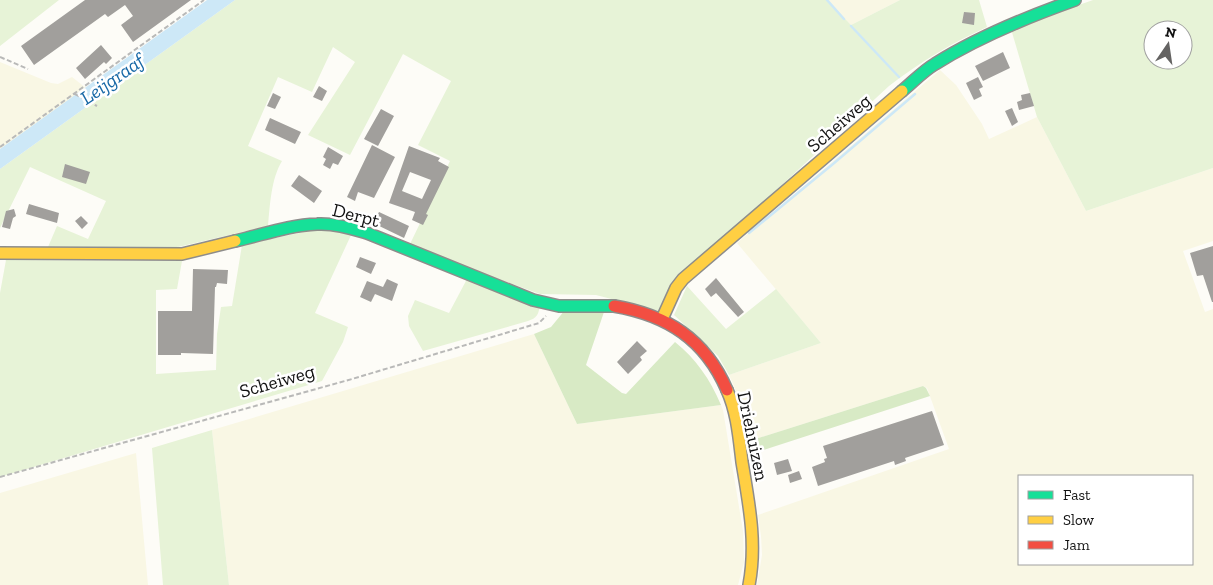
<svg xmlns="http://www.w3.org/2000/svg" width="1213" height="585" font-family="'Zilla Slab',serif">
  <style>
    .farmland { fill: #f9f7e4; fill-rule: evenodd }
    .green { fill: #e7f3d7; fill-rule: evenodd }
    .forest { fill: #d8eac5 }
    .water { fill: #cde8f7 }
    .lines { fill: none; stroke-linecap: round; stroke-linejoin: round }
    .stream { stroke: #cde8f7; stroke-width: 2.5 }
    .building { fill: #a19f9c; fill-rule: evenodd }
    .fast-casing { stroke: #8e8d8b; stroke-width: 14 }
    .slow-casing { stroke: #8e8d8b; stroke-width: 14 }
    .jam-casing { stroke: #8e8d8b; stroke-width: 14 }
    .path { stroke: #b9b9b8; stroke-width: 2; stroke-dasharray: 5 2.5; stroke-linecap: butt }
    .fast { stroke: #16e098; stroke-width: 11 }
    .slow { stroke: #ffcf43; stroke-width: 11 }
    .jam { stroke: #f24e42; stroke-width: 11 }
    .labels { text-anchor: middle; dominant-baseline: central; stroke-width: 5; stroke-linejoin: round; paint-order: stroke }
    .street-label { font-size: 19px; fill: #111; stroke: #fff }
    .water-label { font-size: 20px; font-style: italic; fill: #1768a6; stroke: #fff }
  </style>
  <rect width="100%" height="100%" fill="#fdfcf7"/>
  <!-- farmland -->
  <path class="farmland" d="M827,0H900L851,25Z
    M0,62L51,83L58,84L72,77L86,88L0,149Z
    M940,70L956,85L982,124L989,139L1037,117L1086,211L1213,168V241L1183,251L1205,312L1213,309V585H757L762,555L761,536L758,515L949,449L927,388L923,386L746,442L741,409L734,386L729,375L821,343L737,243ZM1019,476H1192V564H1019Z
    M534,334L577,424L721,405L723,410L743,531L744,562L738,585H229L212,430Z
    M136,453L148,585H0V493Z"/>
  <!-- green -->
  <path class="green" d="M0,0H59L0,46Z
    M235,0H827L851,25L900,0H979L987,27C952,43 920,62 889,86L747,217L658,311L596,295L540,294L481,273L410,244L450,161L418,145L451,81L403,54L350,155L308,135L355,62L333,47L312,92L278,77L248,146L282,161C271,179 270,205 268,226L174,248L48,247L57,226L88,239L106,201L30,167L0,228V169Z
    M1093,0H1213V168L1086,211L1037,117L1011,29ZM1153,30H1183V60H1153Z
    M318,229L352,233L315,313L348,327L343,342L322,381L0,477V293L6,260L182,261L177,289L156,290V374L216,370L217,334L221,307L232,306L242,245Z
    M467,279L540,306C538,315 537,318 528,321L423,351L409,326L408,316L415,300L449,313Z
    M687,286L726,329L776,289L821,343L729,375L718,356L674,315Z
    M212,430L229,585H163L152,448Z"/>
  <!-- forest -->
  <path class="forest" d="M565,310L604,312L586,365L622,393L626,394L675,342C696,359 710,379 721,405L577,424L534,334L551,327Z
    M923,386L926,388L930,396L748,455L746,442Z"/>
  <!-- water -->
  <path class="water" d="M207,0H235L0,169V149Z"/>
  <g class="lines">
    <!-- stream -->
    <path class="stream" d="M827,0L844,19
      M851,26L899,77
      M749,233L833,164L915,94"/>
  </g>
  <!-- building -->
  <path class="building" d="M85,0H191L133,42L121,25L133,16L125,5L108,17L105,14L34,65L21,46Z
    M964,12L975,13L974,25L962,23Z
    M101,45L112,58L106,64L104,62L85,79L76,68Z
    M1003,52L1010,68L983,81L975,66Z
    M978,77L983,87L979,89L982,96L974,100L966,83Z
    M319,86L327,91L322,101L313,97Z
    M273,93L281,97L275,109L267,106Z
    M1030,93L1034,106L1019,110L1017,102L1022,100L1021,95Z
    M1012,108L1018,122L1012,126L1005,111Z
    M381,109L394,116L378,146L364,139Z
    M270,118L301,132L295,144L265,130Z
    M372,145L395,157L374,198L358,192L355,201L347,197Z
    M409,146L440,158L438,161L449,167L426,214L428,215L423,225L412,220L415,212L389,203ZM410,172L431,180L422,199L402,191Z
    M328,147L343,156L338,165L333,163L330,169L323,165L326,159L323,157Z
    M65,164L90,172L86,184L62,177Z
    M299,175L322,191L314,203L291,186Z
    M29,204L59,213L57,223L26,214Z
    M14,209L16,216L13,218L10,229L2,227L6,211Z
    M379,212L409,226L404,238L373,223Z
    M81,216L88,223L82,229L75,221Z
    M1213,246V302H1212L1203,275L1197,276L1190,253Z
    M360,257L376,263L371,274L356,267Z
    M193,269L228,270L227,284L217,283L216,287H215L213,354L181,353V355H158V311H192Z
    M716,278L744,312L738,317L716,293L711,297L705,289Z
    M387,279L398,284L392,301L375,294L371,302L360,297L367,281L383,287Z
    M637,341L647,351L640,357L642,360L628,374L617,362Z
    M932,411L944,445L905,458L906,461L895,465L894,461L818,486L812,467L825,462L824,459L827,458L823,446Z
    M788,459L792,471L777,475L774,463Z
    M799,471L802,479L790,483L788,475Z"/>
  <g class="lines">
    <!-- fast casing -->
    <g class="fast-casing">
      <path id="fast" d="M902,91C913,82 923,71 935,64C978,37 1027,17 1075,0
        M235,241C262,235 289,225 317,224C334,223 350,228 367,233L533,300L559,306H614"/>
    </g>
    <!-- slow casing -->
    <g class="slow-casing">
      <path id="slow" d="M0,253L182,254L235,241
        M662,319L676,288L683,279L902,91
        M727,390C737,412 739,437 742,462C749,504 757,543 749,585"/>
    </g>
    <!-- jam casing -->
    <g class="jam-casing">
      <path id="jam" d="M614,306C667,315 705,339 727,390"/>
    </g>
    <!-- path -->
    <path class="path" d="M0,57L28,69
      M75,94L97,106
      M0,147L204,0
      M0,477L352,379L539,323L546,316"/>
    <!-- fast -->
    <use href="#fast" class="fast"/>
    <!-- slow -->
    <use href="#slow" class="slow"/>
    <!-- jam -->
    <use href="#jam" class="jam"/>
  </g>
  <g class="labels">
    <!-- street labels -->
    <g class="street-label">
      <text transform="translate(839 123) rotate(-41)">Scheiweg</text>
      <text transform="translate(356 215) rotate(14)">Derpt</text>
      <text transform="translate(277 381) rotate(-16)">Scheiweg</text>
      <text transform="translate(753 436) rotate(78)">Driehuizen</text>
    </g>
    <!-- water labels -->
    <g class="water-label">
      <text transform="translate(112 79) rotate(-35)">Leijgraaf</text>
    </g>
  </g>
  <!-- legend -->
  <rect x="1018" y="475" width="175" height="90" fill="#ffffff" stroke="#a0a0a0"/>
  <rect x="1028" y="491" width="25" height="8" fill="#16e098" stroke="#a0a0a0"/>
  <text x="1063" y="500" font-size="15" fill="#111111">Fast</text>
  <rect x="1028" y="516" width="25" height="8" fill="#ffcf43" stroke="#a0a0a0"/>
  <text x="1063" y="525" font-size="15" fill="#111111">Slow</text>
  <rect x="1028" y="541" width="25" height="8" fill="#f24e42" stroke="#a0a0a0"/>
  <text x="1063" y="550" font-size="15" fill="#111111">Jam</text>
  <!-- north arrow -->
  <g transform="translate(1168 45) rotate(13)"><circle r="24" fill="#ffffff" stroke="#a0a0a0"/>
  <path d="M0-4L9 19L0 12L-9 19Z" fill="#646362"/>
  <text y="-8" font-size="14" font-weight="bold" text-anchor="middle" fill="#111111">N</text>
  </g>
</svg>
